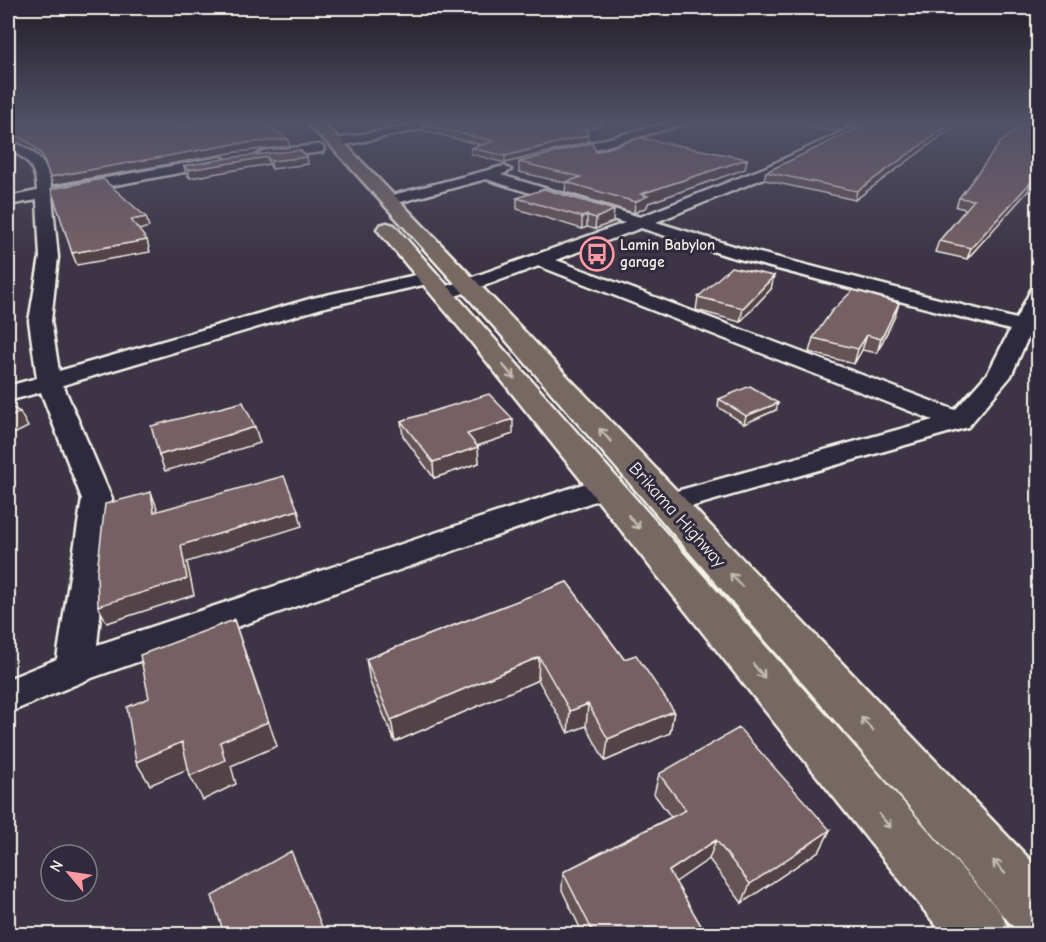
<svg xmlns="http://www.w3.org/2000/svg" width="1046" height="942" font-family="'Comic Neue',sans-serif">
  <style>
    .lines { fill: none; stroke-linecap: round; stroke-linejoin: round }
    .minor-casing { stroke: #f4f1e8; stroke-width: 5 }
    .trunk-casing { stroke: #f4f1e8; stroke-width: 5 }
    .minor { fill: #2f2a3d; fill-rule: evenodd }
    .trunk { fill: #766964; fill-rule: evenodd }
    .wall { fill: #655357; stroke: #f4f1e8; stroke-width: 1.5 }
    .shaded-wall { fill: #534347; stroke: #f4f1e8; stroke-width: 1.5 }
    .building { fill: #766065; stroke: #f4f1e8; stroke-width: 1.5 }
    .oneway { stroke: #c2bbb3 }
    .labels { text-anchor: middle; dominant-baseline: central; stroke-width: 6; stroke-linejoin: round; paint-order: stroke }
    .far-poi-label { font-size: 15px; font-weight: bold; fill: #f4f1e8; stroke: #2f2a3d; text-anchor: start }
    .street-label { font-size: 18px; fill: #f4f1e8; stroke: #2f2a3d }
  </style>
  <rect width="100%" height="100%" fill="#3d3545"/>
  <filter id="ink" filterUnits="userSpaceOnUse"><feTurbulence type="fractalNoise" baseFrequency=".0167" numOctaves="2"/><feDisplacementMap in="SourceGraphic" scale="12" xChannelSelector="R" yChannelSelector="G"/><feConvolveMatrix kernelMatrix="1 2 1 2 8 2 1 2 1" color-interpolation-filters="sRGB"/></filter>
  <g filter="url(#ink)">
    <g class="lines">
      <!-- minor casing -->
      <g class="minor-casing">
        <path id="minor" d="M428,122H454L336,147L330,143L336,139Z
          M671,122H691L557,160L551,156L552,153Z
          M864,122H879L774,174L656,222L740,248L1016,319L1031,290L1038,288V315L1011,376L968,427L666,514L655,511L651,504L655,497L933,420L539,266L450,298H436L433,294L436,290L625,223L486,179L390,205L382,200L385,197L504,166L511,170L501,175L640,217L764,168ZM641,228L728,256L1010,330L988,373L955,410L556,260Z
          M8,141C33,148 49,162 51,188L221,157L228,161L221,165L52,197L58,257L51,321L59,371L313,298L429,272L436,274L438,278L436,282L325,307L63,385L112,499L97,645L595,480L605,478L615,480L620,487L615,494L89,679L8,713V679L57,659L82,499L41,392L8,401V386L37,378L29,321L40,257L37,200L8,205V197L37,191C36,168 29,159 8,149Z
          M318,145L322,146L324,149L322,152L263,159L257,155L263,151Z"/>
      </g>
      <!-- trunk casing -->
      <g class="trunk-casing">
        <path id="trunk" d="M305,122H320L341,140L1038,868V934H1027L1017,931L498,331L331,146Z
          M387,223L394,225L1001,913L1010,934H943L468,338L380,233L377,229L380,225Z"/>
      </g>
      <!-- minor -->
      <use href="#minor" class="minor"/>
      <!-- trunk -->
      <use href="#trunk" class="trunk"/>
    </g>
    <!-- wall -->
    <path class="wall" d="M804,122H858L837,132L803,126Z
      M871,122H960L855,200L764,180L766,172Z
      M1038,122V192L1028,191L967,259L935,252L939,241L966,209L956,207L959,198Z
      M8,124L290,146L236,152L53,185L44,162L33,150L15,141Z
      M424,125L586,131L588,142L505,163L471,154V148L482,145L424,131Z
      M300,150L308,164L272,169L269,164L190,178L186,174L184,166Z
      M596,152L747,159L745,169L648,203L647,207L634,213L565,192L566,183L519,172V162Z
      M517,198L613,222L595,229L587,227L582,229L517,209Z
      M771,289L740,322L696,310L698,297Z
      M899,303L895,316L877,353L862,350L854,364L809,352L813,338Z
      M719,399L776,410L744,424L718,407Z
      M401,421L513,434L477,446L479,463L434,478L403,436Z
      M567,582L624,659L674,711L670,733L605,761L586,726L568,733L538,680L395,742L370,682L366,659Z
      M659,774L830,830L820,850L742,903L709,859L675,882L706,934H583L562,890L563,872L671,817L654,794Z"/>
    <!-- shaded-wall -->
    <path class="shaded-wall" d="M592,122H605L584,132V126Z
      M844,122H858L837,132L838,125Z
      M953,122H960L855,200L857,191Z
      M588,135V142L505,163V156Z
      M288,139L290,146L236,152L53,185L50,177L234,144Z
      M267,157L269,164L190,178L188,170Z
      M307,157L308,164L272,169L271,161Z
      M747,159L745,169L648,203L647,207L634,213L635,202L641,194Z
      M1031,182L1028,191L967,259L971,248Z
      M614,210L613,222L595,229L596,218Z
      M587,215V227L582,229V217Z
      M8,216L12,243L8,244Z
      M146,217L149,227L135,231L131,220Z
      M147,240L150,252L77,265L72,253Z
      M774,276L771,289L740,322L743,308Z
      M899,303L895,316L877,353L881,339Z
      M867,335L862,350L854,364L858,349Z
      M778,403L776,410L744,424L746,416Z
      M20,412L28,427L8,437V418Z
      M513,419V434L468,449L467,434Z
      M255,427L260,443L165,471L159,455Z
      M478,447L479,463L434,478L433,462Z
      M151,492L157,508L160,529L154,512Z
      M298,510L302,526L187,562L194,595L107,623L98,606L181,545Z
      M234,620L277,746L231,766L236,784L203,800L190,776Z
      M539,657L538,680L395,742L391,720Z
      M588,704L586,726L568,733L570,711Z
      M674,711L670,733L605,761L608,739Z
      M182,742L195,766L150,785L136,762Z
      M830,830L820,850L742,903L750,884Z
      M716,840L709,859L664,890L669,871Z"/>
    <!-- building -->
    <path class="building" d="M8,122H151L182,127L203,122H264L288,139L234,144L50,177L42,155L30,143L12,134Z
      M434,122H592L584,126L588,135L505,156L471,148L494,141L424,125Z
      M824,122H844L838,125Z
      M871,122H953L857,191L766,172Z
      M1024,122H1038V183L1031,182L971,248L939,241L974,200L959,198L1000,143Z
      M640,138L747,159L641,194L648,196L635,202L566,182L581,177L519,162L592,143L596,152Z
      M300,150L307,157L271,161L267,157L188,170L184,166L235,157Z
      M103,179L146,217L131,220L147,240L72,253L51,189Z
      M544,189L614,210L596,218L587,215L582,217L517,198Z
      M731,267L774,276L743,308L698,297Z
      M853,290L899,303L881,339L867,335L858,349L813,338L831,312Z
      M750,386L778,403L746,416L719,399Z
      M489,394L513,419L467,434L478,447L433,462L401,421Z
      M243,402L255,427L159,455L151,426Z
      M8,405L20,412L8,418Z
      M284,476L298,510L181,545L187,579L98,606L97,572L105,504L151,492L154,512Z
      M567,582L624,659L636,655L674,711L608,739L588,704L570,711L539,657L391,720L366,659Z
      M234,620L268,722L220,742L225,760L190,776L182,742L136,762L127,707L149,698L140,655Z
      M739,728L830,830L750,884L716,840L669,871L706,934H594L563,872L686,810L659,774Z
      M291,851L325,934H224L212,896Z"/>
    <!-- one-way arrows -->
    <defs><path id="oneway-shaft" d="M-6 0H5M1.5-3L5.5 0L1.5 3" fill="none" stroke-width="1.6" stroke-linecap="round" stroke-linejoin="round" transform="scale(1.5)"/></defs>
    <g class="oneway">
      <use href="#oneway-shaft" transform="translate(509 372) rotate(50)"/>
      <use href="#oneway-shaft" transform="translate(605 435) rotate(-132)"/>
      <use href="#oneway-shaft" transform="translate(634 522) rotate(50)"/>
      <use href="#oneway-shaft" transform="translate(736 580) rotate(-132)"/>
      <use href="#oneway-shaft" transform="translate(759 671) rotate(50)"/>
      <use href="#oneway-shaft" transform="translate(867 724) rotate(-133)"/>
      <use href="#oneway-shaft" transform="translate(885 821) rotate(50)"/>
      <use href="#oneway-shaft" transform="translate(999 867) rotate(-133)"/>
    </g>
  </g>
  <!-- sky -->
  <linearGradient id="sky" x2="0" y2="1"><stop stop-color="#221d26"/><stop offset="0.48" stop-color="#515168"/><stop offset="1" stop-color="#515168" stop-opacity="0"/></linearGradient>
  <rect width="1046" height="254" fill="url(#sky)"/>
  <!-- icons -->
  <defs>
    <g id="bus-ring" transform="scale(1.725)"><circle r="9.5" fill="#2f2a3d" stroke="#ff9aa2" stroke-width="1.5"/><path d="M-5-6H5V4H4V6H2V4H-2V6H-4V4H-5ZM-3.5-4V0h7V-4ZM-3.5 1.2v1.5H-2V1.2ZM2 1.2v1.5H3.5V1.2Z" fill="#ff9aa2"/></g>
  </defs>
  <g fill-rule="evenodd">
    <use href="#bus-ring" x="597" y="254"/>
  </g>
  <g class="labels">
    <!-- far-poi labels -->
    <g class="far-poi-label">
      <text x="620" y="245">Lamin Babylon<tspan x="620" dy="17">garage</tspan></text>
    </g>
    <!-- street labels -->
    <g class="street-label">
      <text transform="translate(677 515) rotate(48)">Brikama Highway</text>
    </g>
  </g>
  <!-- margin -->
  <rect width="1046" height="942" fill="none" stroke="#2f2a3d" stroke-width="30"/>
  <rect x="15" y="15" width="1016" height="912" fill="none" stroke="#f4f1e8" stroke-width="2" filter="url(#ink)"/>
  <!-- north arrow -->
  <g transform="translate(69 873) rotate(299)"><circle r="28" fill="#2f2a3d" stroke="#7e7a81" stroke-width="1.5"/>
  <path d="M0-4.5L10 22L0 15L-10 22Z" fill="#ff9aa2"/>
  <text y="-9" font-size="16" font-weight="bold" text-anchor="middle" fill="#f4f1e8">N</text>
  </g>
</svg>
